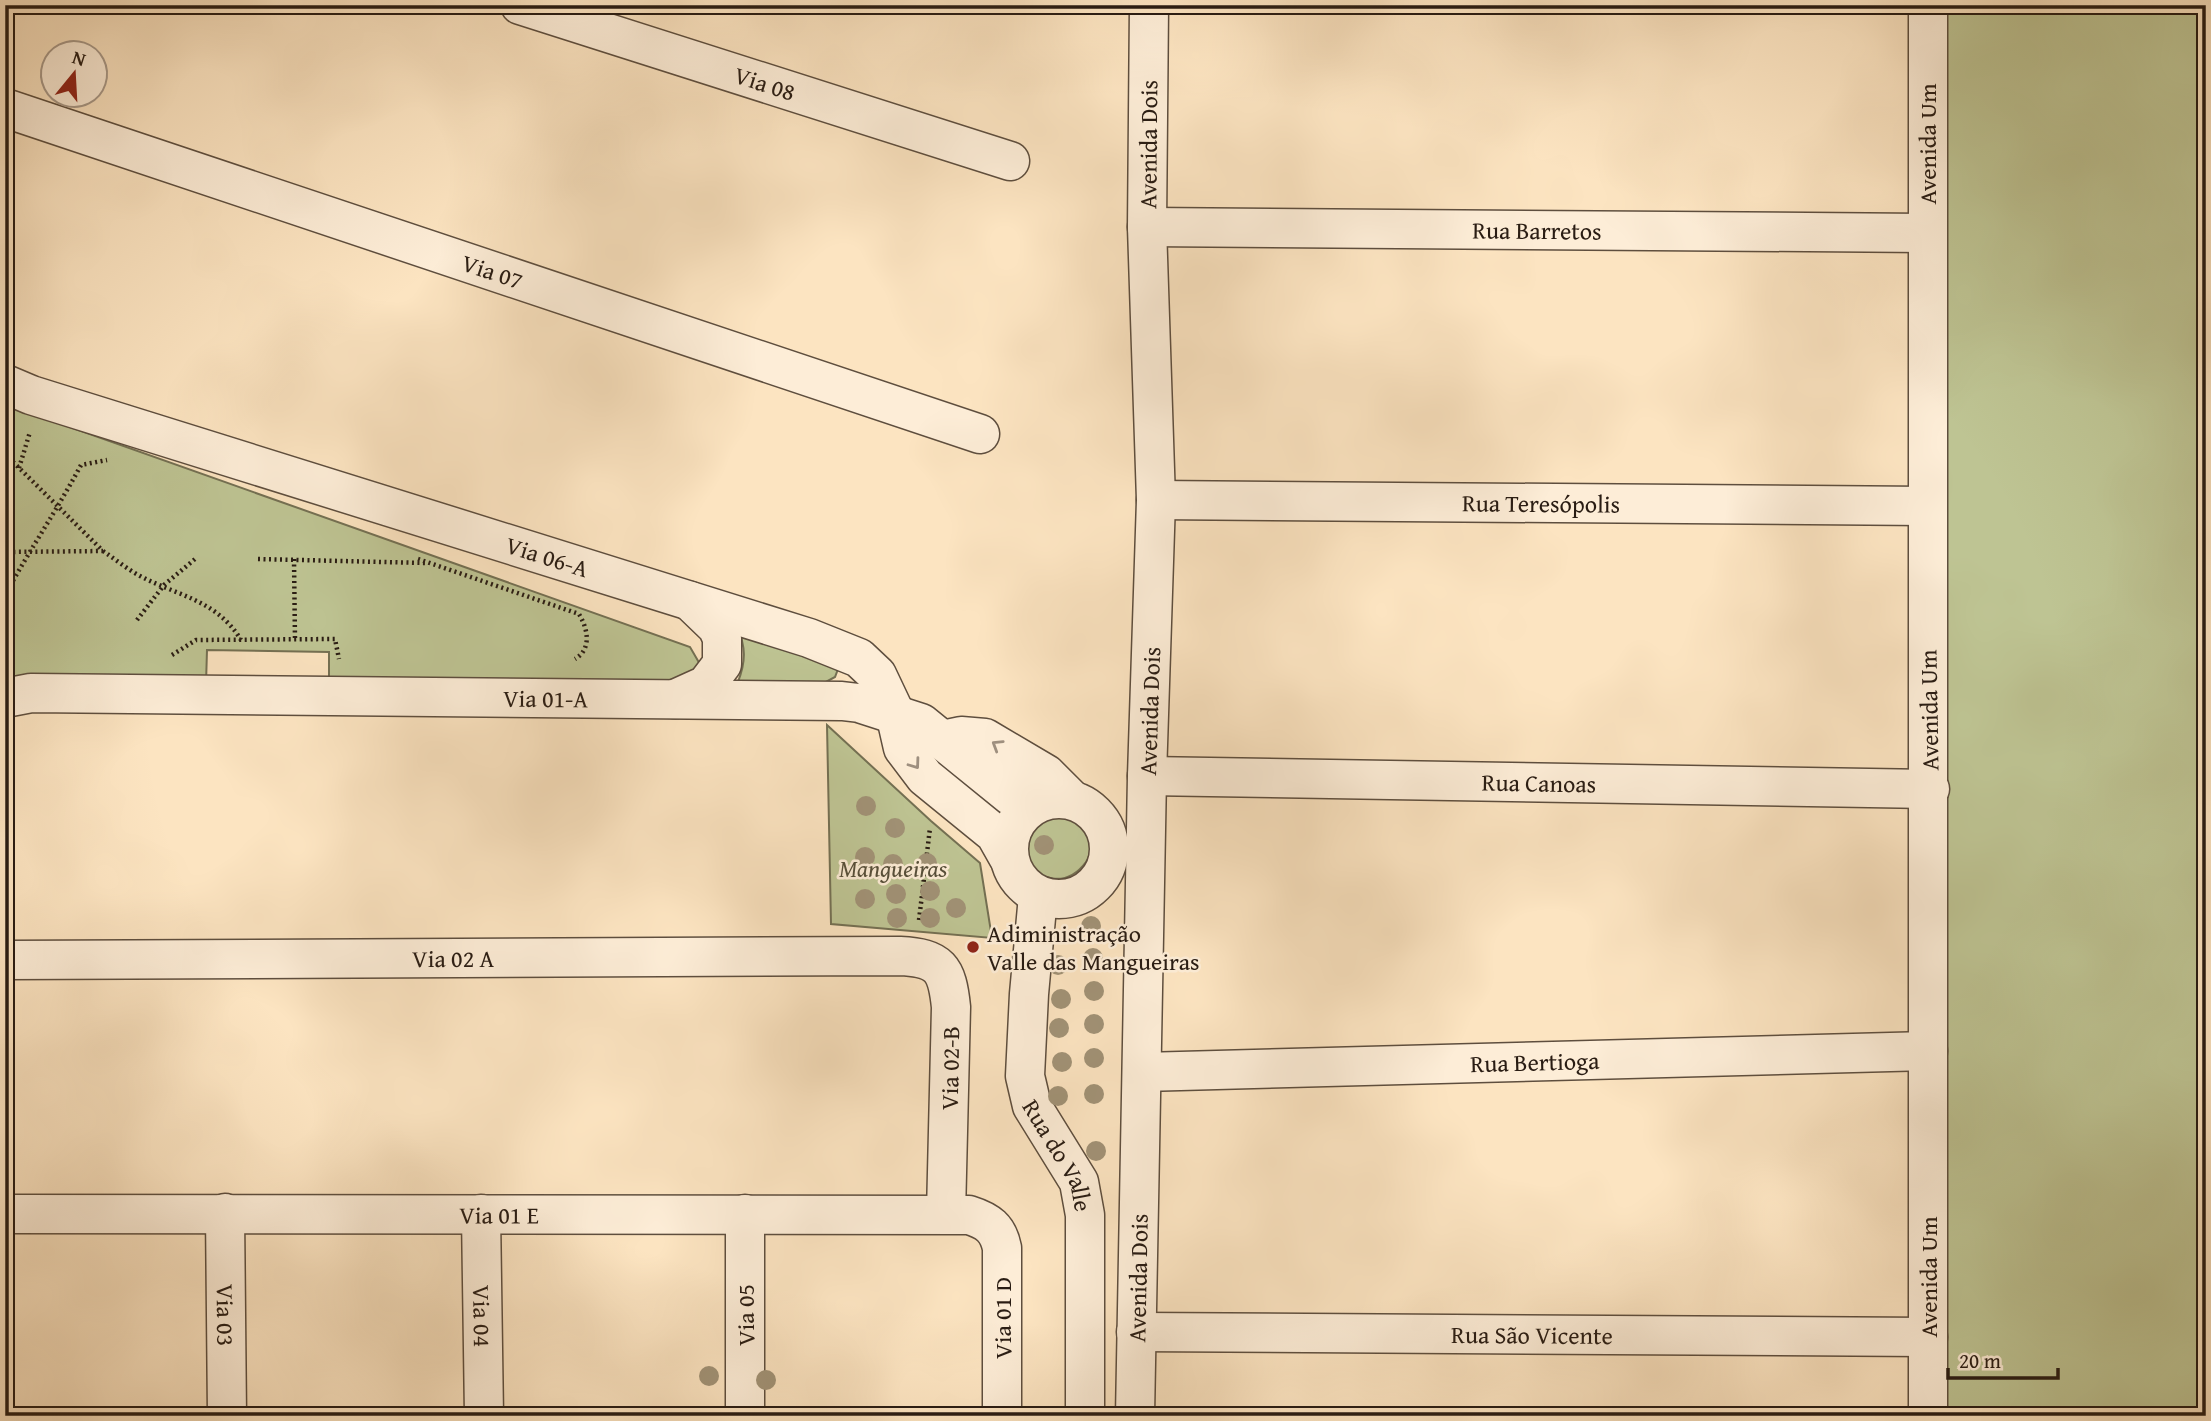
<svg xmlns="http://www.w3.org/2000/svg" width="2211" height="1421" font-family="'Gentium Book Plus',serif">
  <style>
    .green { fill: #bec493; stroke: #747053; stroke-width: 2 }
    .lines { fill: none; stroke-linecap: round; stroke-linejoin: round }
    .street-casing { stroke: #5e4e3e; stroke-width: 41 }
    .path { stroke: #291c13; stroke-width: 4.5; stroke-dasharray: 2 3.5; stroke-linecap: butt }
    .street { stroke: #fdedd7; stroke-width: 38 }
    .tree { fill: #a19276 }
    .oneway { stroke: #9e8f7f }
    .poi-dot { fill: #8f2418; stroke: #fdedd7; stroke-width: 2.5 }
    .labels { text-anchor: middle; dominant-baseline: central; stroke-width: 5; stroke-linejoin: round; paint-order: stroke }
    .street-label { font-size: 24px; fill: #291c13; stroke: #fdedd7 }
    .park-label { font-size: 24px; font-style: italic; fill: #564e39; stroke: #fdedd7 }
    .poi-label { font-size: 24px; fill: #291c13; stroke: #fdedd7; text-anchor: start }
  </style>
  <rect width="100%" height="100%" fill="#fce4c1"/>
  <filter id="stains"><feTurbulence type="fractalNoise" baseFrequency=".00286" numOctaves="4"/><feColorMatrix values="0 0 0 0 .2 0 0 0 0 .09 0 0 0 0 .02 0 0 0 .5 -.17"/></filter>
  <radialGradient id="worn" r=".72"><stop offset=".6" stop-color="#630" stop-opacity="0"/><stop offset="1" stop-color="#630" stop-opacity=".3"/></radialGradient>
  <!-- green -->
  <path class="green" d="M1926,5H2206V1416H1920Z
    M5,404L690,647L701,666L675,687L329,686V652L207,650L206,684L5,679Z
    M737,627L838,669L835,677L824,683L738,682C746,661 746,647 737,627Z
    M827,725L931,821L980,863L992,938L831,924Z
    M1057,812C1062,814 1068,814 1073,816C1089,824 1096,847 1086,862C1047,915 975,827 1057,812Z"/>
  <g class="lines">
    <!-- street casing -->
    <g class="street-casing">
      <g id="street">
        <path id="s1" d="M520,5L1010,161"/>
        <path d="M1928,5V1416"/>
        <path id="s2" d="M5,108L980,434"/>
        <path id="s3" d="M1147,227L1926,233"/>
        <path id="s4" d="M5,384L31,395L809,638L859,658L877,675L895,713L903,748L925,777L995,834L1008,857"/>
        <path id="s5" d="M1156,500L1927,506"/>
        <path id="s6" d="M5,698L31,693L842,701L859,703L921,723L1011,796L1025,801L1039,802"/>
        <path d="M675,699L706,685L722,664V638L717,627L690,601"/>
        <path d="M942,740L961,736L985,738L1046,774L1072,800"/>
        <path id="s7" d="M1147,776L1930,789"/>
        <circle cx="1059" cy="849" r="50"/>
        <path id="s8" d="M1038,896L1029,994L1025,1076L1032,1106L1079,1182L1085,1215V1416"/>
        <path id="s9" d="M5,960L900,956C940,958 947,968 951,1007L946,1214"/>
        <path id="s10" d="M1143,1072L1928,1051"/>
        <path id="s11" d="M225,1213L227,1416"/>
        <path id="s12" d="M5,1214L969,1215C988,1221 998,1228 1002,1248V1416"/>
        <path id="s13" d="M481,1214L484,1416"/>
        <path id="s14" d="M1136,1332L1928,1337"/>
        <path d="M745,1416V1214"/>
        <path id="s15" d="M1135,1416L1147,776L1156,500L1147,227L1149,5"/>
      </g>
    </g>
    <!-- path -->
    <path class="path" d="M5,454L103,551L5,552
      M19,468L30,432
      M103,551C115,559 127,569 140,576C178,596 217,600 241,640
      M258,559L425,563
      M294,559L295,640
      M418,559L579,614C588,629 592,649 575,659
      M5,595C29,551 57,510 81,465L107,460
      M137,620L164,585L195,559
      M172,655L196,640L335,639L339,659
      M919,920L930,828"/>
    <!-- street -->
    <use href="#street" class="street"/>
  </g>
  <!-- trees -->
  <g class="tree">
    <circle cx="866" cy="806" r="10"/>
    <circle cx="895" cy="828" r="10"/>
    <circle cx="1044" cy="845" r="10"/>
    <circle cx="865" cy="857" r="10"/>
    <circle cx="927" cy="863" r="10"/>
    <circle cx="893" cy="864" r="10"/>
    <circle cx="930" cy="891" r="10"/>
    <circle cx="896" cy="894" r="10"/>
    <circle cx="865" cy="899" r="10"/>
    <circle cx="956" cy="908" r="10"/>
    <circle cx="897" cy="918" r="10"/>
    <circle cx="930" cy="918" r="10"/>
    <circle cx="1091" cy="926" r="10"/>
    <circle cx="1093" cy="958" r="10"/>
    <circle cx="1058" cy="965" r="10"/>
    <circle cx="1094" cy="991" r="10"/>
    <circle cx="1061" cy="999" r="10"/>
    <circle cx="1094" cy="1024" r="10"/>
    <circle cx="1059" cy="1028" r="10"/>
    <circle cx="1094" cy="1058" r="10"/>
    <circle cx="1062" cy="1062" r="10"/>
    <circle cx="1094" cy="1094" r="10"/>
    <circle cx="1058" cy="1096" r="10"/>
    <circle cx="1096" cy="1151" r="10"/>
    <circle cx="709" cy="1376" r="10"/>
    <circle cx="766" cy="1380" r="10"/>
  </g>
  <!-- one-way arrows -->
  <defs><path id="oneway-chevron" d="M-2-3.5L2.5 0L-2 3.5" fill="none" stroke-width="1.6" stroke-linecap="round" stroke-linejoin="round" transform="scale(1.75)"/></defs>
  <g class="oneway">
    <use href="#oneway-chevron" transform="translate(997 745) rotate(-148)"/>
    <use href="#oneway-chevron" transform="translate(915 764) rotate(54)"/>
  </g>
  <!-- markers -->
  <circle class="poi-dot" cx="973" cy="947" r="7"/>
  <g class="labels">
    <!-- street labels -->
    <g class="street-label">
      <text stroke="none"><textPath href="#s1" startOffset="257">Via 08</textPath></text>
      <text stroke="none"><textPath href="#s15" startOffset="1272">Avenida Dois</textPath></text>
      <text transform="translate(1927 144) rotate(-90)">Avenida Um</text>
      <text stroke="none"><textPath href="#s3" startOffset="390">Rua Barretos</textPath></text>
      <text stroke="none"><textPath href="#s2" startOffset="514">Via 07</textPath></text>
      <text stroke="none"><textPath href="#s5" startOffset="385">Rua Teresópolis</textPath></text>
      <text stroke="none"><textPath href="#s4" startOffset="569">Via 06-A</textPath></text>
      <text stroke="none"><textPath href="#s6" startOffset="541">Via 01-A</textPath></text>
      <text stroke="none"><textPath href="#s15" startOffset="705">Avenida Dois</textPath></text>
      <text transform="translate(1929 710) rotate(-91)">Avenida Um</text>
      <text stroke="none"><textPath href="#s7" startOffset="392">Rua Canoas</textPath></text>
      <text stroke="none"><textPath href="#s9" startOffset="448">Via 02 A</textPath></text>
      <text stroke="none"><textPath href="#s10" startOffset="392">Rua Bertioga</textPath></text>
      <text transform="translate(950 1068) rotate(-89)">Via 02-B</text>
      <text stroke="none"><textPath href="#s8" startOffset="268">Rua do Valle</textPath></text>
      <text stroke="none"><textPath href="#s12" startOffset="494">Via 01 E</textPath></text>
      <text stroke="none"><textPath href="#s15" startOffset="138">Avenida Dois</textPath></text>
      <text transform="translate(1928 1277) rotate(-90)">Avenida Um</text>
      <text stroke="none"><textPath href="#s11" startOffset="102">Via 03</textPath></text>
      <text stroke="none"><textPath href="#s13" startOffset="102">Via 04</textPath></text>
      <text transform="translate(745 1315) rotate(-90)">Via 05</text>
      <text transform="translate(1002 1318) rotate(-90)">Via 01 D</text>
      <text stroke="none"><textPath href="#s14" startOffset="396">Rua São Vicente</textPath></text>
    </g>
    <!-- park labels -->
    <g class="park-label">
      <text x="893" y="868">Mangueiras</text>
    </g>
    <!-- poi labels -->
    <g class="poi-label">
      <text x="987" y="933">Adiministração<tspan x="987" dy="28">Valle das Mangueiras</tspan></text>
    </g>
  </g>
  <!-- margin -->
  <rect width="2211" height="1421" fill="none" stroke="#fce4c1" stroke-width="28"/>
  <rect x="7" y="7" width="2197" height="1407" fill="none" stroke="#291c13" stroke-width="3.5"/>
  <rect x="14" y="14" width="2183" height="1393" fill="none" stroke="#291c13" stroke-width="2"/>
  <!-- north arrow -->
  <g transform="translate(74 74) rotate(18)"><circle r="33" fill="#fdedd7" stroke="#a89989" stroke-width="2"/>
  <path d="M0-5L12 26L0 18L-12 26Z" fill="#8f2418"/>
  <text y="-10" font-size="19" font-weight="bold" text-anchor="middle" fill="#291c13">N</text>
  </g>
  <!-- scale -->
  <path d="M1948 1368v10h110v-10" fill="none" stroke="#291c13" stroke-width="3.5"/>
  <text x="1959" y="1368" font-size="21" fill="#291c13" stroke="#fdedd7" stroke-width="5" paint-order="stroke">20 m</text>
  <rect width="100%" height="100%" filter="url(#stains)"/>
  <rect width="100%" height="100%" fill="url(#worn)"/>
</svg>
